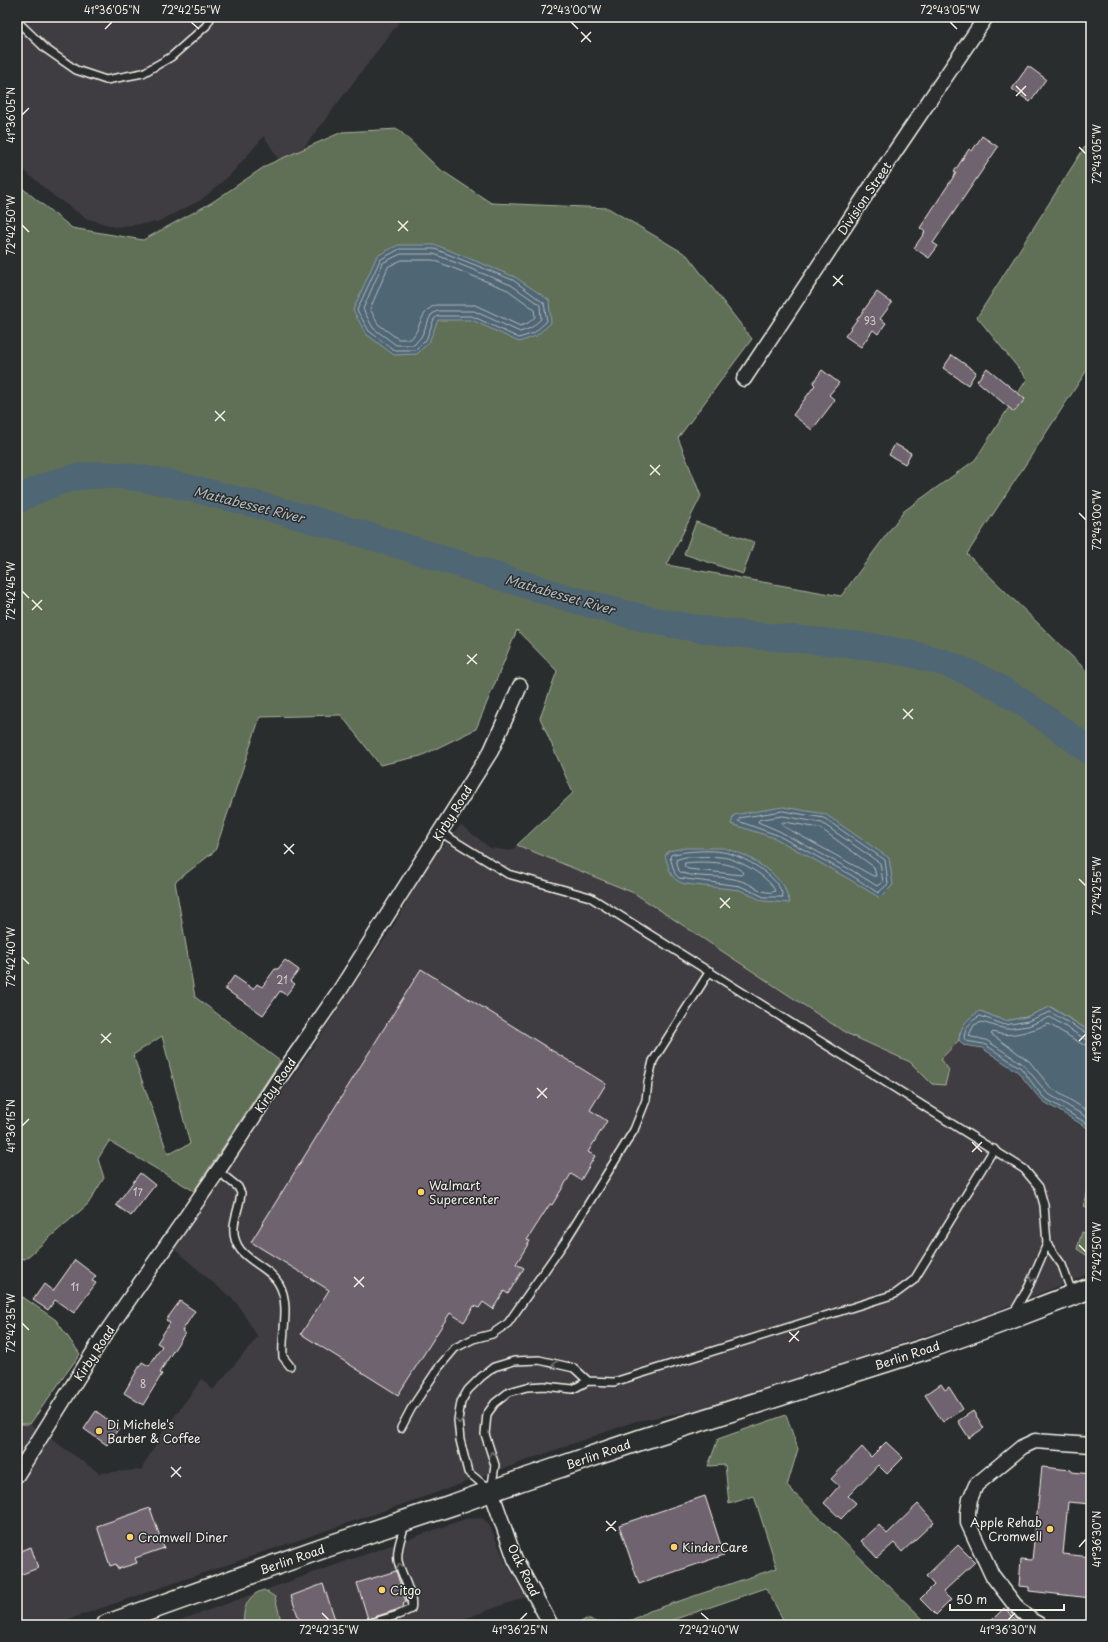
<svg xmlns="http://www.w3.org/2000/svg" width="1108" height="1642" font-family="'Playpen Sans',sans-serif">
  <style>
    .built { fill: #3f3d42 }
    .green { fill: #616f57; stroke: #aab0a0; fill-rule: evenodd }
    .water { fill: #4f6674; stroke: #919ea2 }
    .lines { fill: none; stroke-linecap: round; stroke-linejoin: round }
    .shore { stroke: #b2b9ba; stroke-width: 1 }
    .river { stroke: #4f6674; stroke-width: 27 }
    .building { fill: #706370; stroke: #f4f1e8 }
    .lane-casing { stroke: #f4f1e8; stroke-width: 10 }
    .street-casing { stroke: #f4f1e8; stroke-width: 17 }
    .secondary-casing { stroke: #f4f1e8; stroke-width: 23 }
    .lane { stroke: #2a2d2e; stroke-width: 7 }
    .street { stroke: #2a2d2e; stroke-width: 14 }
    .secondary { stroke: #2a2d2e; stroke-width: 20 }
    .oneway { stroke: #71726f }
    .ticks { fill: none; stroke: #f4f1e8; stroke-width: 1.5 }
    .poi-dot { fill: #ffd166; stroke: #2a2d2e; stroke-width: 1.5 }
    .labels { text-anchor: middle; dominant-baseline: central; stroke-width: 3; stroke-linejoin: round; paint-order: stroke }
    .number-label { font-size: 10px; fill: #d3ceca }
    .street-label { font-size: 12px; fill: #f4f1e8; stroke: #2a2d2e }
    .poi-label { font-size: 12px; fill: #f4f1e8; stroke: #2a2d2e; text-anchor: start }
    .water-label { font-size: 13px; font-style: italic; fill: #b2b9ba; stroke: #2a2d2e }
    .neatline { fill: none; stroke: #f4f1e8; stroke-width: 1.5 }
    .ticks-label { font-size: 10px; text-anchor: middle; fill: #f4f1e8 }
  </style>
  <rect width="100%" height="100%" fill="#2a2d2e"/>
  <filter id="ink" filterUnits="userSpaceOnUse"><feTurbulence type="fractalNoise" baseFrequency=".025" numOctaves="2"/><feDisplacementMap in="SourceGraphic" scale="8" xChannelSelector="R" yChannelSelector="G"/><feConvolveMatrix kernelMatrix="1 2 1 2 8 2 1 2 1" color-interpolation-filters="sRGB"/></filter>
  <g filter="url(#ink)">
    <!-- built -->
    <path class="built" d="M17,17H403L286,171L264,136L230,175L201,200L157,222L115,227L86,218L54,196L17,164Z
      M461,825L490,848L511,851L517,845L634,893L846,1033L910,1062L932,1084L941,1059L959,1040L963,1045L982,1048L1018,1072L1041,1100L1091,1132V1178L1084,1206L1091,1209V1235L1082,1232L1077,1249L1091,1258V1273L983,1316L775,1386L697,1410L636,1421L438,1492L52,1625H17V1424H30L99,1473L141,1470L163,1432L202,1379L213,1390L258,1337L236,1302L174,1249L311,1050L394,925L429,861Z
      M482,1518L489,1524L505,1561L525,1597L447,1625H167L465,1519Z"/>
    <!-- green -->
    <path class="green" d="M398,129L438,168L491,203L608,208L687,255L752,339L678,438L701,496L667,565L841,596L904,511L975,460L1027,379L977,317L1091,137V364L967,554L1091,675V1032L1051,1007L1026,1017L1005,1021L980,1011L960,1032L959,1040L941,1059L949,1070L945,1085L932,1084L910,1062L846,1033L634,893L517,845L573,793L540,718L557,671L517,630L476,729L421,756L380,765L341,715L260,717L215,851L175,882L195,997L280,1061L194,1191L109,1141L98,1159L104,1178L88,1204L25,1259L17,1258V184L72,228L143,240L211,203L267,165L342,132ZM162,1036L190,1144L168,1154L133,1055Z
      M696,522L754,542L743,574L684,554Z
      M1091,1178V1209L1084,1206Z
      M1082,1232L1091,1235V1258L1077,1249Z
      M17,1293L56,1320L80,1354L30,1424H17Z
      M786,1415L798,1449L787,1486L929,1625H786L766,1588L658,1625H576L586,1619L600,1623L630,1621L647,1612L777,1568L754,1496L729,1504L725,1465L708,1466L718,1439Z
      M264,1590L275,1597L282,1625H244C242,1609 248,1594 264,1590Z"/>
    <!-- water -->
    <path class="water" d="M398,245H436L515,277L549,300L551,323L536,336L519,342L472,320H438L429,342L417,354L394,355L366,334L353,310L377,256Z
      M783,807L825,814L889,858L893,885L880,898L849,879L775,838L731,824L734,815Z
      M685,848H724L747,856L771,872L784,886L790,903L763,901L740,890L685,884C669,879 670,870 665,856L668,851Z
      M1050,1007L1091,1032V1132L1089,1129L1041,1100L1018,1072L982,1048L963,1045L959,1040C961,1024 967,1019 980,1011L1005,1021L1026,1017Z"/>
    <g class="lines">
      <!-- shore -->
      <path class="shore" d="M400,249H435L513,280L544,303L547,321L534,333L519,338L472,316H438L434,319L426,340L416,350H394L369,331L357,310L380,260Z
        M401,254H434L511,285L540,305L541,319L531,328L520,332L474,311H437L431,315L421,337L414,345H396L373,328L363,309L383,263Z
        M402,260H433L508,290L534,309L535,317L528,323L520,326L475,305H436C420,310 421,329 411,339H398L378,324L370,309L388,267Z
        M783,811L824,818L885,860L888,884L878,893L851,875L777,835L738,821L740,818Z
        M783,816L822,823L880,863L883,882L877,886L853,871L779,831L758,822L759,820Z
        M784,822L820,828L874,867L876,876H873L783,826L782,823Z
        M685,852C697,851 711,850 723,852C742,855 780,876 783,897H764L740,886L679,878L675,874L670,857L671,855Z
        M686,857C697,857 710,856 721,857C737,858 770,877 775,891C765,896 753,885 744,882C724,874 702,879 682,873L679,871L676,860Z
        M685,863C698,861 736,861 743,873L741,875L688,869L685,867Z
        M1091,1035L1088,1034L1050,1012L1028,1021L1005,1025L980,1016C971,1021 965,1027 964,1038L966,1041L984,1044L1021,1068L1043,1097L1091,1126
        M1091,1040L1085,1039L1050,1017L1028,1026L1006,1029L981,1022L974,1025L969,1035L971,1037L986,1040L1023,1064L1047,1093L1091,1120
        M1091,1046L1082,1044L1049,1024C1031,1030 1012,1039 993,1032L991,1034L1029,1061L1051,1088L1091,1113"/>
      <!-- river -->
      <path class="river" d="M17,500C43,486 68,476 97,475C146,474 195,490 242,501C317,520 391,542 465,566C530,586 595,608 661,622C709,632 758,636 807,640C852,644 898,648 941,662C998,680 1044,717 1091,752"/>
    </g>
    <!-- building -->
    <path class="building" d="M1028,66L1046,79L1030,102L1012,89Z
      M982,136L998,147L933,243L938,246L929,258L914,248L925,232L920,228L956,173L954,172L969,149L972,151Z
      M877,292L892,303L880,319L886,323L878,334L873,330L861,347L845,336Z
      M952,355L976,372L968,385L943,368Z
      M987,368L1025,399L1014,412L977,381Z
      M822,370L839,383L829,395L835,400L812,430L793,415L815,385L813,383Z
      M895,444L911,453L905,464L889,455Z
      M285,960L299,970L291,981L295,984L286,995L280,991L263,1015L225,989L234,976L253,989L257,984L262,987L275,969H278Z
      M421,969L606,1084L590,1110L607,1121L588,1152L595,1156L581,1180L571,1174L552,1205L550,1204L527,1240L530,1241L516,1264L524,1268L508,1294L504,1291L493,1309L483,1302L479,1308L474,1306L464,1322L450,1313L398,1395L301,1334L329,1290L251,1242Z
      M140,1173L155,1185L131,1216L116,1205Z
      M75,1260L96,1276L92,1281L96,1283L74,1313L55,1300L48,1310L33,1300L44,1284L53,1291Z
      M180,1301L195,1311L182,1331L185,1333L166,1362L160,1373L162,1374L143,1405L124,1393L142,1362L149,1366L162,1346L157,1343L170,1323L166,1320Z
      M941,1384L945,1390L949,1387L963,1409L943,1422L925,1395Z
      M96,1411L119,1428L107,1445L84,1429Z
      M973,1411L984,1428L969,1438L958,1421Z
      M886,1442L903,1458L887,1474L878,1465L848,1496L856,1503L841,1519L824,1503L839,1486L831,1479L862,1447L871,1457Z
      M1042,1467L1071,1470L1072,1472L1091,1474V1504L1068,1502L1063,1554L1091,1557V1598L1029,1591V1587L1019,1586L1021,1559L1032,1560Z
      M705,1496L724,1555L639,1584L619,1525Z
      M918,1504L934,1522L902,1552L894,1543L877,1558L861,1541L879,1525L887,1534Z
      M150,1508L164,1548L135,1558L137,1563L118,1569L116,1564L110,1566L97,1526Z
      M958,1545L975,1562L943,1592L951,1600L936,1615L920,1599L934,1585L926,1576Z
      M31,1547L38,1568L17,1576V1552Z
      M396,1571L406,1602L403,1604L404,1607L396,1610L368,1619L357,1583Z
      M323,1584L337,1625H301L291,1596Z
      M1004,1608L1021,1625H987Z"/>
    <g class="lines">
      <!-- lane casing -->
      <g class="lane-casing">
        <path id="lane" d="M17,21L46,49L76,70L106,80L143,73L171,57L206,26L211,17
          M440,832L508,874L590,897L1024,1169L1039,1187L1044,1205L1047,1244L1062,1265L1072,1293
          M218,1171L238,1187L241,1193C240,1205 235,1215 234,1226C231,1260 267,1262 279,1284C291,1305 281,1334 283,1357L290,1366
          M1013,1314L1029,1286L1047,1244
          M588,1381L574,1368L539,1360L514,1361L494,1367L481,1377L468,1390L461,1402L458,1420L460,1440L468,1472L491,1491L495,1465L485,1434L487,1414L495,1403L509,1392L527,1387L544,1386L573,1389L588,1381L614,1382L895,1294L914,1280L994,1149
          M401,1428L411,1409L439,1367L455,1348L473,1339L492,1334L508,1323L564,1243L634,1130L646,1100L648,1082L653,1061L710,971
          M364,1625L398,1615L411,1609C415,1597 401,1574 398,1561C396,1549 402,1536 405,1524"/>
      </g>
      <!-- street casing -->
      <g class="street-casing">
        <path id="street" d="M744,379L877,178L986,17
          M17,1475L103,1337L218,1171L280,1077L340,990L491,751L520,686
          M491,1491L515,1559L551,1625
          M1040,1625L1031,1620L1015,1605L992,1575L968,1523V1512L970,1499L976,1485L1022,1447L1035,1441L1091,1445"/>
      </g>
      <!-- secondary casing -->
      <g class="secondary-casing">
        <path id="secondary" d="M107,1625L320,1549L455,1504L522,1480L640,1440L929,1348L1010,1319L1091,1288"/>
      </g>
      <!-- lane -->
      <use href="#lane" class="lane"/>
      <!-- street -->
      <use href="#street" class="street"/>
      <!-- secondary -->
      <use href="#secondary" class="secondary"/>
    </g>
    <!-- one-way arrows -->
    <defs><path id="oneway-chevron" d="M-2-3.5L2.5 0L-2 3.5" fill="none" stroke-width="1.6" stroke-linecap="round" stroke-linejoin="round"/></defs>
    <g class="oneway">
      <use href="#oneway-chevron" transform="translate(1032 1279) rotate(113)"/>
      <use href="#oneway-chevron" transform="translate(555 1364) rotate(-168)"/>
      <use href="#oneway-chevron" transform="translate(459 1421) rotate(92)"/>
      <use href="#oneway-chevron" transform="translate(492 1454) rotate(-109)"/>
      <use href="#oneway-chevron" transform="translate(400 1566) rotate(-106)"/>
    </g>
  </g>
  <!-- ticks -->
  <path class="ticks" d="M191,22L199,29M571,22L578,29M950,22L957,29M105,29L112,22M581,32L591,42M581,42L591,32M1016,86L1026,96M1016,96L1026,86M22,115L29,108M1079,147L1086,154M398,221L408,231M22,225L29,232M398,231L408,221M833,276L843,285M833,286L843,275M215,411L225,421M215,421L225,411M650,465L660,475M650,475L660,465M1079,513L1086,520M22,591L29,598M32,600L42,610M32,610L42,600M467,655L477,664M467,664L477,654M903,709L913,719M903,719L913,709M284,844L294,854M284,854L294,844M1079,879L1086,886M720,898L730,908M720,908L730,898M22,957L29,964M101,1034L111,1043M1079,1041L1086,1034M101,1043L111,1033M537,1088L547,1098M537,1098L547,1088M22,1126L29,1119M972,1142L982,1152M972,1152L982,1142M1079,1245L1086,1252M354,1277L364,1287M354,1287L364,1277M22,1323L29,1330M789,1332L799,1341M789,1342L799,1331M171,1467L181,1477M171,1477L181,1467M606,1521L616,1531M606,1531L616,1521M1079,1547L1086,1539M322,1613L329,1620M701,1613L709,1620M520,1620L527,1613M1008,1620L1015,1613"/>
  <!-- markers -->
  <g class="poi-dot">
    <circle cx="421" cy="1192" r="4"/>
    <circle cx="99" cy="1431" r="4"/>
    <circle cx="1050" cy="1529" r="4"/>
    <circle cx="130" cy="1537" r="4"/>
    <circle cx="674" cy="1547" r="4"/>
    <circle cx="382" cy="1590" r="4"/>
  </g>
  <g class="labels">
    <!-- number labels -->
    <g class="number-label">
      <text x="870" y="320">93</text>
      <text x="282" y="979">21</text>
      <text x="138" y="1191">17</text>
      <text x="75" y="1286">11</text>
      <text x="143" y="1383">8</text>
    </g>
    <!-- street labels -->
    <g class="street-label">
      <text transform="translate(864 198) rotate(-56)">Division Street</text>
      <text transform="translate(452 813) rotate(-58)">Kirby Road</text>
      <text transform="translate(275 1085) rotate(-56)">Kirby Road</text>
      <text transform="translate(94 1353) rotate(-57)">Kirby Road</text>
      <text transform="translate(907 1355) rotate(-18)">Berlin Road</text>
      <text transform="translate(598 1454) rotate(-19)">Berlin Road</text>
      <text transform="translate(292 1559) rotate(-19)">Berlin Road</text>
      <text transform="translate(524 1570) rotate(64)">Oak Road</text>
    </g>
    <!-- poi labels -->
    <g class="poi-label">
      <text x="429" y="1185">Walmart<tspan x="429" dy="14">Supercenter</tspan></text>
      <text x="107" y="1424">Di Michele's<tspan x="107" dy="14">Barber &amp; Coffee</tspan></text>
      <text x="1042" y="1522" text-anchor="end">Apple Rehab<tspan x="1042" dy="14">Cromwell</tspan></text>
      <text x="138" y="1537">Cromwell Diner</text>
      <text x="682" y="1547">KinderCare</text>
      <text x="390" y="1590">Citgo</text>
    </g>
    <!-- water labels -->
    <g class="water-label">
      <text transform="translate(249 504) rotate(14)">Mattabesset River</text>
      <text transform="translate(560 594) rotate(16)">Mattabesset River</text>
    </g>
  </g>
  <!-- margin -->
  <rect width="1108" height="1642" fill="none" stroke="#2a2d2e" stroke-width="44"/>
  <!-- scale -->
  <path d="M950 1604v6h114v-6" fill="none" stroke="#f4f1e8" stroke-width="2"/>
  <text x="956" y="1604" font-size="12" fill="#f4f1e8" stroke="#2a2d2e" stroke-width="3" paint-order="stroke">50 m</text>
  <rect x="22" y="22" width="1064" height="1598" class="neatline"/>
  <g class="ticks-label">
    <text x="112" y="14">41°36'05"N</text>
    <text x="191" y="14">72°42'55"W</text>
    <text x="571" y="14">72°43'00"W</text>
    <text x="950" y="14">72°43'05"W</text>
    <text transform="translate(11 115) rotate(-90)" y="4">41°36'05"N</text>
    <text transform="translate(1097 154) rotate(-90)" y="4">72°43'05"W</text>
    <text transform="translate(11 225) rotate(-90)" y="4">72°42'50"W</text>
    <text transform="translate(1097 520) rotate(-90)" y="4">72°43'00"W</text>
    <text transform="translate(11 591) rotate(-90)" y="4">72°42'45"W</text>
    <text transform="translate(1097 886) rotate(-90)" y="4">72°42'55"W</text>
    <text transform="translate(11 957) rotate(-90)" y="4">72°42'40"W</text>
    <text transform="translate(1097 1034) rotate(-90)" y="4">41°36'25"N</text>
    <text transform="translate(11 1126) rotate(-90)" y="4">41°36'15"N</text>
    <text transform="translate(1097 1252) rotate(-90)" y="4">72°42'50"W</text>
    <text transform="translate(11 1323) rotate(-90)" y="4">72°42'35"W</text>
    <text transform="translate(1097 1539) rotate(-90)" y="4">41°36'30"N</text>
    <text x="329" y="1634">72°42'35"W</text>
    <text x="520" y="1634">41°36'25"N</text>
    <text x="709" y="1634">72°42'40"W</text>
    <text x="1008" y="1634">41°36'30"N</text>
  </g>
</svg>
